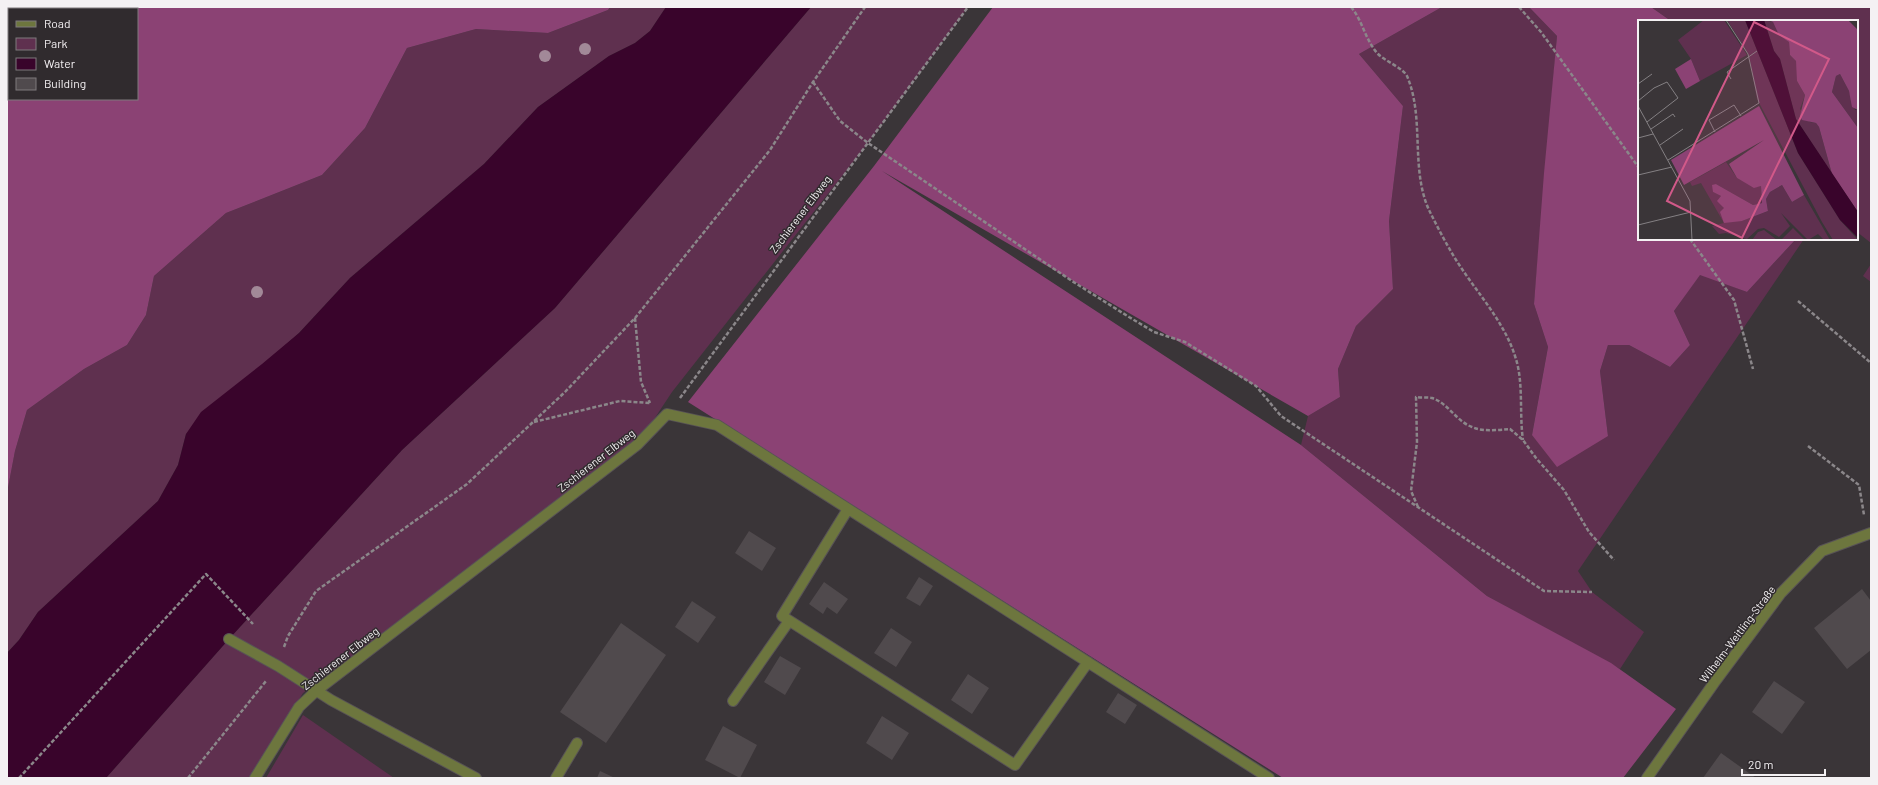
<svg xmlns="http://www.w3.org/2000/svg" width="1878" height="785" font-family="Barlow,sans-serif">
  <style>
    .green { fill: #5f304f }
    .forest { fill: #8b4274; fill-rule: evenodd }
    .water { fill: #39042b }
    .building { fill: #504a4d }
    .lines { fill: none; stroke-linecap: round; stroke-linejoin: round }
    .minor-casing { stroke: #585356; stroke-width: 12 }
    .path { stroke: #8b878a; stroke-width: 2.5; stroke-dasharray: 4 2; stroke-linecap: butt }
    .minor { stroke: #6d763e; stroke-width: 10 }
    .tree { fill: #a28998 }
    .labels { text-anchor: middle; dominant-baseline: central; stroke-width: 3; stroke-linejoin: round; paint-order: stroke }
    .street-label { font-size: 11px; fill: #f4f1f3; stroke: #302b2e }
    .inset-road { fill: none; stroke: #848083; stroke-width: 1 }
    .view { fill: #d15989; fill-opacity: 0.15; stroke: #d15989; stroke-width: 2 }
    .inset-edge { fill: none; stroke: #f4f1f3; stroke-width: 2 }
  </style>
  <rect width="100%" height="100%" fill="#3a3538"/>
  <!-- green -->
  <path class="green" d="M610,7H666L650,31L635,43L609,56L538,107L484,164L350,278L299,333L186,434L178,465L158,501L38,612L19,640L7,653V493L15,451L27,410L84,369L127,345L146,315L154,276L226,213L322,175L365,128L407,48L476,29L548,33L608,10Z
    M811,7H968L868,143L672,392L637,445L504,547L303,693L250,778H106L229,639L402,450L555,308Z
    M1442,7H1529L1557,36L1534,304L1548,347L1532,435L1608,436L1600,371L1608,345H1629L1670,367L1690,345L1674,311L1700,274L1747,292L1796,239H1804L1578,571L1592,592L1644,632L1620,669L1487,596L1301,445L1308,416L1340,397L1338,369L1356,326L1393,289L1389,221L1403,106L1359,54Z
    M1651,7H1871V243L1857,232V21H1671Z
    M1871,264V282L1863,276Z
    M303,715L394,778H266Z"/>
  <!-- forest -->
  <path class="forest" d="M7,7H610L608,10L548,33L476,29L407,48L365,128L322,175L226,213L154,276L146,315L127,345L84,369L27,410L15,451L7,493ZM9,9H137V99H9Z
    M993,7H1442L1359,54L1403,106L1389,221L1393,289L1356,326L1338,369L1340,397L1308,416L882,171L1301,445L1487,596L1611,663L1676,709L1623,778H1283L688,402L874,166Z
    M1529,7H1651L1671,21H1639V239H1796L1747,292L1700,275L1674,311L1690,345L1670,367L1629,345H1608L1600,371L1608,436L1557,467L1532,435L1548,347L1534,304L1544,173L1557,36Z"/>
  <!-- water -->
  <path class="water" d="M666,7H811L555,308L402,450L229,639L106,778H7V653L19,640L38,612L158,501L178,465L186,434L201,412L262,364L299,333L350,278L484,164L538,107L609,56L635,43L650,31Z"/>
  <!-- building -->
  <path class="building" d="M749,531L776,548L762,571L735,553Z
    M919,577L933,586L920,606L906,598Z
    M824,582L848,599L837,614L827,607L823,614L809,604Z
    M1862,589L1871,601V650L1847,669L1814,628Z
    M692,601L716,617L698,643L675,627Z
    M621,623L666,655L606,743L560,712Z
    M891,628L912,642L896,667L874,653Z
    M780,656L801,668L785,695L764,682Z
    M968,674L989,688L972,714L951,700Z
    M1774,681L1805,702L1782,734L1752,712Z
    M1118,693L1137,705L1125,724L1106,712Z
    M882,716L909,733L892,760L866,743Z
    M723,726L757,745L740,778L705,760Z
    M1721,753L1756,778H1703Z
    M600,771L615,778H597Z"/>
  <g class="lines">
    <!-- minor casing -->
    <g class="minor-casing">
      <path id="minor" d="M848,509L782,616L1015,765L1088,662
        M229,639L278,666L331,700L476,778
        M733,701L789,621
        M255,778L299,707L316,691L637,445L667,414L717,425L1269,778
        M556,778L577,743
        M1647,778L1714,683L1781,593L1822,551L1871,533"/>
    </g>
    <!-- path -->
    <path class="path" d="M1351,7C1363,21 1365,40 1378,54C1385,61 1403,68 1407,76C1425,118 1410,168 1429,210C1438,228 1448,248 1460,266C1479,295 1504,322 1515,356C1524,382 1519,412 1523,440
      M1519,7L1541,32L1639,168
      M813,82L840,121L868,143L1072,281L1129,317L1154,332L1185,342L1256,386L1281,416L1544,591L1592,592
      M1690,239L1734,300L1753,369
      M1798,301L1871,363
      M635,318L641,382L650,403
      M680,398L968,7
      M534,422L620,401L650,403
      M1808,446L1859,485L1864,515
      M1418,507L1411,491L1417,442L1416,397C1421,398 1427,397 1432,398C1448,403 1456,421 1472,427C1483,432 1498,430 1510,429L1523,440L1536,458L1564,490L1589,532L1614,560
      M284,647L288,636L316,591L467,484L565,392L635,318L770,150L813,82L865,7
      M19,778L206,574L253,624
      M188,778L266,681"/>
    <!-- minor -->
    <use href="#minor" class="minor"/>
  </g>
  <!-- trees -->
  <g class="tree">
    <circle cx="585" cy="49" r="6"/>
    <circle cx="545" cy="56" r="6"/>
    <circle cx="257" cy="292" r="6"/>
  </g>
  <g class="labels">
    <!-- street labels -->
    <g class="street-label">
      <text transform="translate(800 214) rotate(-53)">Zschierener Elbweg</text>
      <text transform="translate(596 460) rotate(-38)">Zschierener Elbweg</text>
      <text transform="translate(1737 634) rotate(-53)">Wilhelm-Weitling-Straße</text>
      <text transform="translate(340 658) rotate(-38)">Zschierener Elbweg</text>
    </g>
  </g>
  <!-- overview -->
  <g transform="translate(1638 20)">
    <rect width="220" height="220" fill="#3a3538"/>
    <path d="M66,0H86L109,35L62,61L53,39L40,20ZM89,0H107L160,133L202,200L220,220H195L184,202L119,79L111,35ZM126,0L135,2L151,22L152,35L158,41L160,51L159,61L167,75L162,89L172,102L178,103L181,107L194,154L158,99L142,39L136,31ZM202,54L211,71L217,90H220V108L194,72L198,56ZM88,142L99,158L116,167L123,166L124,183L115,185L78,164L75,172L83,176L86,188L104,201L130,191L128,179L132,172L144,165L154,182L166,175L192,220H186L180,214L170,220L143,193L152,206L141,217L126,208L120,209L109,219L88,213L81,214L74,206L86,203L63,163L54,166L52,162ZM155,208L167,220H143ZM126,210L139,220H114L120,212Z" fill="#5f304f"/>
    <path d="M130,0H210L220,10V90L214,87L211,71L202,54L198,56L194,72L220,108V192L194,154L181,107L178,103L164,100L162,96L167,75L159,61L158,41L152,35L151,22L141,15L135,2ZM53,39L62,61L48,69L37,49ZM121,86L166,175L154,182L144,165L132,172L128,179L130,191L104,201L86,203L82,192L86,188L79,181L83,176L75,172L74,165L78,164L115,185L124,183L123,166L116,168L99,158L91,144L126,120L46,165L33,140Z" fill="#8b4274"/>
    <path d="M107,0H126L136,31L142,39L158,99L220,192V218L202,200L160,133Z" fill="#39042b"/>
    <path class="inset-road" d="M93,59L89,52L119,31M0,64L14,54M0,81L16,68L29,62L40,78L9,102M0,86L52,181L54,220M13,109L35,94L37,97M77,112L71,100L96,85L103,96M0,118L15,114M22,125L45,109M30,140L121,83L110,34L88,0M0,155L34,147M0,205L53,192"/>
    <path class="view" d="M116,2L191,39L104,218L29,181Z"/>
    <rect width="220" height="220" class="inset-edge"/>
  </g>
  <!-- border -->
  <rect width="1878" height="785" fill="none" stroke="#f4f1f3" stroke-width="16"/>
  <!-- legend -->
  <rect x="8" y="8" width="130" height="92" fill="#302b2e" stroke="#7e7a7d"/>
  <rect x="16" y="21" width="20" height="6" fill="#6d763e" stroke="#7e7a7d"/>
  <text x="44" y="28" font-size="12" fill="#f4f1f3">Road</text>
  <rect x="16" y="38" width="20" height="12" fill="#5f304f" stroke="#7e7a7d"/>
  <text x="44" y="48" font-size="12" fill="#f4f1f3">Park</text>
  <rect x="16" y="58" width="20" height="12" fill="#39042b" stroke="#7e7a7d"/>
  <text x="44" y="68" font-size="12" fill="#f4f1f3">Water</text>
  <rect x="16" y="78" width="20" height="12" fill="#504a4d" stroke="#7e7a7d"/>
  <text x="44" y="88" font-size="12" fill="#f4f1f3">Building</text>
  <!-- scale -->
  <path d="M1742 769v6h83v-6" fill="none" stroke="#f4f1f3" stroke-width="2"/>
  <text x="1748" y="769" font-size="12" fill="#f4f1f3" stroke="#302b2e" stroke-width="3" paint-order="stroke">20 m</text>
</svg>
